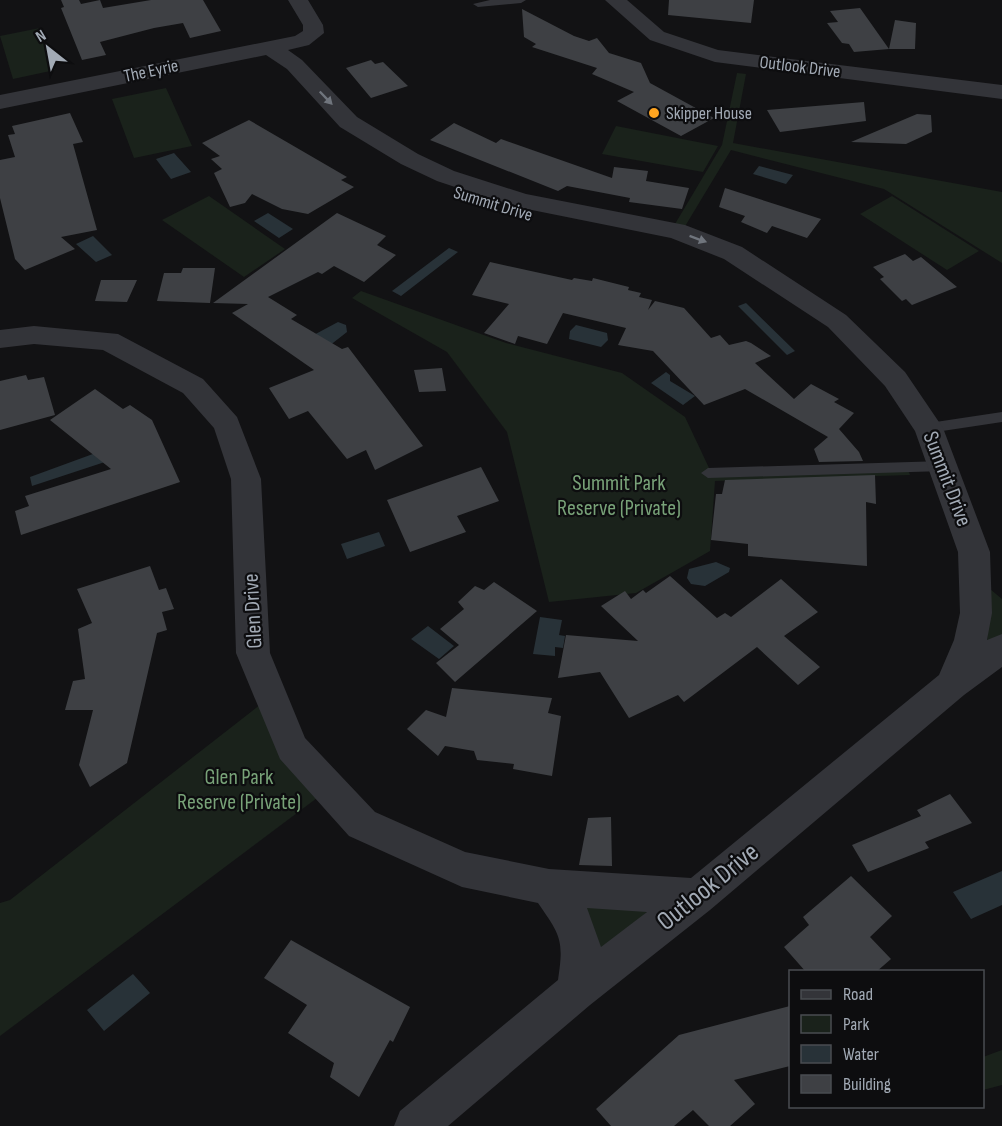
<svg xmlns="http://www.w3.org/2000/svg" width="1002" height="1126" font-family="'Sofia Sans Condensed',sans-serif">
  <style>
    .green { fill: #1a221b }
    .water { fill: #283238 }
    .building { fill: #3e4044 }
    .lines { fill: none; stroke-linecap: round; stroke-linejoin: round }
    .service { fill: #333439; fill-rule: evenodd }
    .minor { fill: #333439; fill-rule: evenodd }
    .oneway { fill: #70757d }
    .poi-dot { fill: #fea420; stroke: #0d0d0f; stroke-width: 2 }
    .labels { text-anchor: middle; dominant-baseline: central; stroke-width: 4.5; stroke-linejoin: round; paint-order: stroke }
    .far-street-label { font-size: 18px; fill: #a2aab5; stroke: #0d0d0f }
    .far-poi-label { font-size: 18px; fill: #a2aab5; stroke: #0d0d0f; text-anchor: start }
    .street-label { font-size: 22px; fill: #a2aab5; stroke: #0d0d0f }
    .park-label { font-size: 22px; fill: #78a278; stroke: #0d0d0f }
    .near-street-label { font-size: 27px; fill: #a2aab5; stroke: #0d0d0f }
  </style>
  <rect width="100%" height="100%" fill="#121214"/>
  <!-- green -->
  <path class="green" d="M40,28L55,70L13,79L0,36Z
    M737,73L746,74L733,143L1002,192V263L884,189L731,150L684,228L675,224L722,145Z
    M166,88L192,146L134,158L112,99Z
    M616,126L718,146L703,172L602,154Z
    M209,196L285,249L244,277L162,220Z
    M892,196L979,251L947,270L860,214Z
    M361,291L506,343L622,373L685,417L710,470L906,464L910,475L715,481L710,551L636,593L549,602L507,432L447,352L352,298Z
    M990,589L1002,599V635L987,643Z
    M261,704L317,798L0,1036V903L10,900Z
    M580,907L650,909L597,960Z
    M1002,1050V1085L983,1090V1057Z"/>
  <!-- water -->
  <path class="water" d="M174,153L191,172L171,179L156,159Z
    M759,166L793,175L786,184L753,174Z
    M268,213L293,229L279,238L254,221Z
    M93,236L112,255L96,262L76,244Z
    M449,248L458,252L401,296L392,291Z
    M746,303L795,351L787,355L738,306Z
    M338,322L346,325L347,332L329,346L310,337Z
    M576,325L607,333L608,340L601,347L569,339L570,331Z
    M666,372L670,375V381L695,396L683,405L651,383Z
    M112,447L117,458L32,486L30,477Z
    M379,532L385,546L347,559L341,544Z
    M716,562L730,568L729,572L705,586L691,584L687,578L689,569Z
    M540,617L562,620L559,635L565,636L563,648L555,647V656L533,654Z
    M428,626L454,646L439,659L411,639Z
    M1002,871V905L971,919L953,892Z
    M133,974L150,993L104,1031L87,1010Z"/>
  <!-- building -->
  <path class="building" d="M61,0H79L81,4L100,0L103,8L151,0H203L221,31L190,38L183,23L154,28L100,42L106,55L82,60L61,8L64,7Z
    M669,0H754L751,23L668,15Z
    M860,8L889,49L854,52L849,44L842,43L827,23L838,22L830,11Z
    M522,9L574,36L589,41L597,38L609,53L641,63L650,83L714,118L681,136L617,101L634,92L592,74L597,68L532,47L536,44L524,37Z
    M895,20L916,23L915,49H889Z
    M371,60L375,64L383,62L408,86L371,98L346,68Z
    M864,102L866,121L780,132L767,110Z
    M70,113L83,142L73,144L97,230L61,237L75,249L25,270L15,259L0,198V160L15,157L8,135L15,134L12,126Z
    M917,114L931,115L932,132L906,144L851,142Z
    M249,120L347,177L341,180L354,187L308,214L282,209L252,194L245,203L230,207L214,173L222,169L211,159L220,156L202,143Z
    M454,123L496,143L501,139L612,178L614,167L648,171L646,181L689,188L682,209L629,202L630,198L567,186L558,191L430,140Z
    M725,188L784,207L821,219L807,238L772,226L767,233L741,222L745,216L719,207Z
    M337,213L386,236L377,245L396,255L364,282L334,266L322,274L318,272L268,297L297,315L291,319L342,349L348,347L423,446L375,470L366,450L347,459L308,411L289,419L269,388L314,370L232,313L248,304L213,303Z
    M905,254L913,261L921,257L957,287L912,305L906,299L902,301L880,279L884,277L873,267Z
    M490,262L572,280L574,278L592,281L593,278L629,287L628,290L641,293L639,297L652,300L648,310L655,301L684,308L711,338L720,335L729,345L746,341L751,343L771,356L755,363L794,399L811,384L839,399L834,402L854,413L839,429L859,452L863,461L819,462L814,449L828,437L745,389L704,405L653,351L618,345L626,328L563,313L547,344L518,336L515,344L484,333L509,304L472,295Z
    M183,268H215L210,303L157,301L164,273H181Z
    M101,280H137L127,302L95,301Z
    M442,368L446,391L419,392L414,370Z
    M26,375L28,380L44,377L55,415L0,430V381Z
    M95,389L123,409L130,405L152,420L180,482L21,535L15,511L29,506L25,496L111,469L50,420Z
    M481,467L499,501L457,516L466,532L410,552L387,500Z
    M875,475L876,504L866,502L867,566L748,556V544L711,540L716,494H722L725,480Z
    M150,566L159,590L166,588L174,609L162,612L167,630L157,633L127,763L90,787L79,765L93,710H65L73,681L85,679L78,629L92,623L77,589Z
    M670,576L717,618L725,613L731,617L781,579L818,612L784,636L820,667L798,685L757,647L684,702L678,695L629,718L600,672L558,678L566,635L638,641L601,606L625,591L631,599L643,590L646,593Z
    M494,582L537,611L455,682L436,663L459,645L440,629L464,609L458,602L475,586L484,590Z
    M452,688L552,698L548,713L561,716L552,776L513,769L514,764L477,760L474,751L445,746L438,756L407,729L426,710L446,717Z
    M950,794L972,823L925,842L929,848L868,872L852,845L921,816L917,810Z
    M611,817L612,866L579,865L588,818Z
    M851,876L892,916L870,937L891,959L876,972H806L784,947L809,925L803,917Z
    M291,940L410,1007L393,1042L390,1040L359,1097L330,1077L334,1063L288,1033L307,1005L264,978Z
    M790,1006V1066L734,1080L755,1104L730,1126H709L693,1110L674,1126H611L596,1109L679,1035Z"/>
  <g class="lines">
    <!-- service -->
    <path class="service" d="M490,0H526L521,3L478,7L473,4Z
      M1002,412V422L929,433L922,428L929,423Z
      M944,461L951,466L944,471L708,478L701,473L708,468Z"/>
    <!-- minor -->
    <path class="minor" d="M288,0H308L323,25L324,33L309,45L288,50L302,60L357,117L418,154L454,171L526,194L685,225L742,247L846,315L905,372L943,428L990,552L992,613L987,640L1002,634V667L964,695L710,910L590,1005L448,1126H394L400,1111L558,980C564,940 561,936 538,903L462,887L349,836L280,759L236,653L231,479L214,428L183,393L103,350L34,344L0,348V330L34,326L118,334L203,379L237,417L261,479L270,653L305,738L375,812L465,852L549,869L691,878L939,675L954,640L960,613L958,552L915,431L885,386L828,327L724,259L671,238L512,206L437,181L401,164L340,127L287,69L266,55L0,109V95L295,36L303,31V25ZM587,908L647,912L601,947Z
      M605,0H627L664,32L718,50L1002,85V99L715,62L650,40Z"/>
  </g>
  <!-- one-way arrows -->
  <defs><path id="oneway-solid" d="M-6-.8H1V-3.2L6.5 0L1 3.2V.8H-6Z" transform="scale(1.5)"/></defs>
  <g class="oneway">
    <use href="#oneway-solid" transform="translate(326 98) rotate(46)"/>
    <use href="#oneway-solid" transform="translate(698 239) rotate(20)"/>
  </g>
  <!-- markers -->
  <circle class="poi-dot" cx="654" cy="113" r="6"/>
  <g class="labels">
    <!-- far-street labels -->
    <g class="far-street-label">
      <text transform="translate(800 67) rotate(7)">Outlook Drive</text>
      <text transform="translate(151 71) rotate(-12)">The Eyrie</text>
      <text transform="translate(493 204) rotate(17)">Summit Drive</text>
    </g>
    <!-- far-poi labels -->
    <g class="far-poi-label">
      <text x="666" y="113">Skipper House</text>
    </g>
    <!-- street labels -->
    <g class="street-label">
      <text transform="translate(947 479) rotate(69)">Summit Drive</text>
      <text transform="translate(253 611) rotate(-93)">Glen Drive</text>
    </g>
    <!-- park labels -->
    <g class="park-label">
      <text x="619" y="483">Summit Park<tspan x="619" dy="25">Reserve (Private)</tspan></text>
      <text x="239" y="777">Glen Park<tspan x="239" dy="25">Reserve (Private)</tspan></text>
    </g>
    <!-- near-street labels -->
    <g class="near-street-label">
      <text transform="translate(708 887) rotate(-39)">Outlook Drive</text>
    </g>
  </g>
  <!-- legend -->
  <rect x="789" y="970" width="195" height="138" fill="#0d0d0f" stroke="#494c51" stroke-width="1.5"/>
  <rect x="801" y="990" width="30" height="9" fill="#333439" stroke="#494c51" stroke-width="1.5"/>
  <text x="843" y="1000" font-size="18" fill="#a2aab5">Road</text>
  <rect x="801" y="1015" width="30" height="18" fill="#1a221b" stroke="#494c51" stroke-width="1.5"/>
  <text x="843" y="1030" font-size="18" fill="#a2aab5">Park</text>
  <rect x="801" y="1045" width="30" height="18" fill="#283238" stroke="#494c51" stroke-width="1.5"/>
  <text x="843" y="1060" font-size="18" fill="#a2aab5">Water</text>
  <rect x="801" y="1075" width="30" height="18" fill="#3e4044" stroke="#494c51" stroke-width="1.5"/>
  <text x="843" y="1090" font-size="18" fill="#a2aab5">Building</text>
  <!-- north arrow -->
  <g transform="translate(48 48) rotate(329)" stroke="#0d0d0f" stroke-width="4.5" paint-order="stroke">
  <path d="M0-4.5L10 22L0 15L-10 22Z" fill="#a2aab5"/>
  <text y="-9" font-size="16" font-weight="bold" text-anchor="middle" fill="#a2aab5">N</text>
  </g>
</svg>
